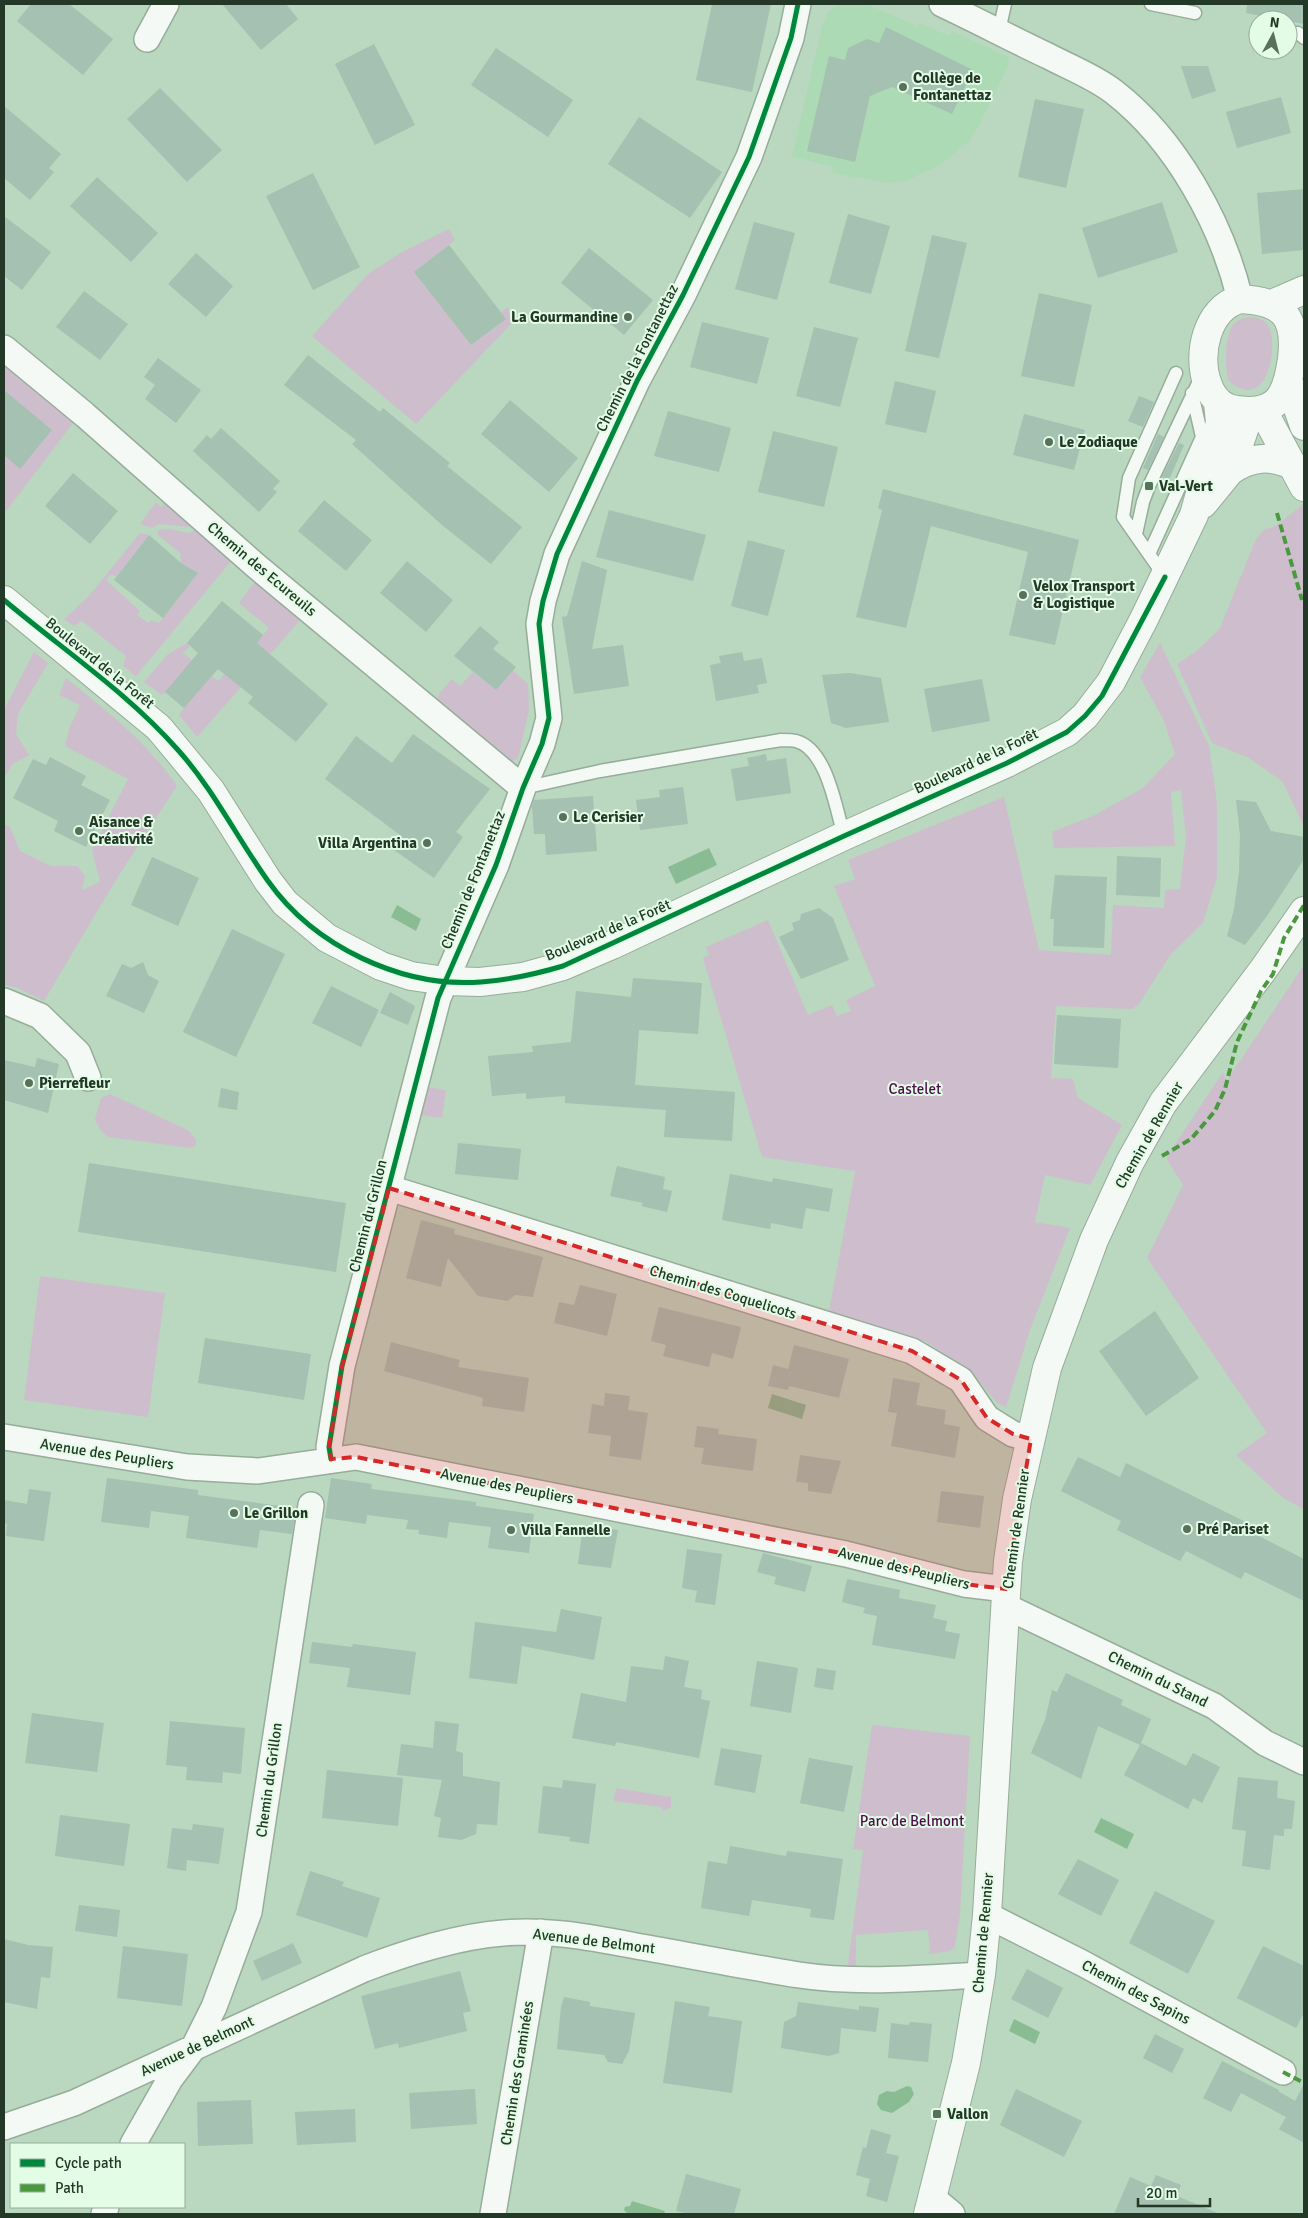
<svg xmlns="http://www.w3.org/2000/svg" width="1308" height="2218" font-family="Signika,sans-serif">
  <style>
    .built { fill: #acdab4 }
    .green { fill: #cebecd }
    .water { fill: #89bc93 }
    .building { fill: #a4c1b1 }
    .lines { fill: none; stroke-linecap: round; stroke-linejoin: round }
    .lane-casing { stroke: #96ad9a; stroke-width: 15 }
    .street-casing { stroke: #96ad9a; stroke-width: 28 }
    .secondary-casing { stroke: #96ad9a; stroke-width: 30 }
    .lane { stroke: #f5f9f5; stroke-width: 12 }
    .street { stroke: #f5f9f5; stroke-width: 25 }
    .secondary { stroke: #f5f9f5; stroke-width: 28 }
    .quiet { stroke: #4b993f; stroke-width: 4; stroke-dasharray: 8 4; stroke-linecap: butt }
    .cycleway-casing { stroke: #e2fce6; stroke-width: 8 }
    .cycleway { stroke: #00873e; stroke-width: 5 }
    .marked { fill: #d62828; fill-opacity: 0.2; stroke: #d62828; stroke-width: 4; stroke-dasharray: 10 6; stroke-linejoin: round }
    .poi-dot { fill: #58705c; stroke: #e2fce6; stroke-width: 2 }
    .labels { text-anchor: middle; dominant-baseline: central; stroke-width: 4; stroke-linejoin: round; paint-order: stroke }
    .poi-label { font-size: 15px; font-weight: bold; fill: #233827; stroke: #e2fce6; text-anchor: start }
    .street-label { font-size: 15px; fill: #233827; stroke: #e2fce6 }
    .park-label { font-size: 15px; fill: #4e0b4c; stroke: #e2fce6 }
  </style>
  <rect width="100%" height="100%" fill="#bad7bf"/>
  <!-- built -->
  <path class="built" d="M841,4H866L917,26L919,23L949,36L952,31L1008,57L1009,64L977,129L970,140L941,164L908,180L890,183L832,173L833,167L792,156L822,27L826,16L833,8Z"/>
  <!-- green -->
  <path class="green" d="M449,229L455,240L415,272L471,345L506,319L501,313L508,307L511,324L416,424L312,336L368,274L402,252Z
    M1249,317C1256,317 1262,318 1267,324C1280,339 1269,416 1229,381C1224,369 1225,337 1232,326C1236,321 1242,318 1249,317Z
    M4,365L73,423L4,514Z
    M156,502L161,507L165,502L191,525L189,527L158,524L153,528L140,524Z
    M1304,504V827L1283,782L1249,758L1212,743L1177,664L1198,650L1220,628L1256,539L1264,530L1275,526Z
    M197,528L232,560L136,676L123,666L126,656L82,621L74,626L64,619L89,596L140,533L149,535L117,576L110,575L106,580L140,611L137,615L148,623L151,620L159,623L198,573L181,563L180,553L157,534L159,530L169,529L190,533Z
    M256,580L302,618L197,737L179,715L184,708L165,692L162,695L144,682L168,654L187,643L190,646L183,653L218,681L224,674L228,677L269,628L239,603Z
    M1160,643L1209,746L1217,803V877L1203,923L1171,954L1139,1004L1132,1009L1056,1006L1051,1078L1073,1079L1078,1098L1122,1125L1090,1185L1045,1175L1035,1222L1070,1228L1030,1330L1006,1407L997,1403L975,1376L927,1342L829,1312L855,1171L762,1157L703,958L709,955L706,947L768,920L808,1015L832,1005L837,1016L851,1011L846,1000L875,986L834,886L855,879L848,860L1004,797L1039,950L1111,955L1113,905L1164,908L1165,890L1180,889L1186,837L1181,790L1171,792L1175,846L1054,848L1052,832L1095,815L1143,788L1175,754L1164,721L1140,677Z
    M34,652L48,663L18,714L16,734L29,755L13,764L4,778V710Z
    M512,670L528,684L529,710L518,758L508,764L435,705L439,694L452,679L460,686L473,672L496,690Z
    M66,678C106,710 148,743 177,786L114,883L44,1001L18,988L4,985V824L10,827L20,851L51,866H77L85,876L82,890L100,882L92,850L128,779L65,746L69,729L80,705L59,695Z
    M1304,965V1509L1283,1498L1236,1455L1267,1433L1147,1258L1183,1185L1166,1158L1223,1072L1226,1082Z
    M426,1087L446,1090L442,1118L418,1115Z
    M110,1094L188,1130L196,1139V1145L191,1148L108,1137L101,1131L95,1119L101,1098Z
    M40,1276L165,1293L148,1417L24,1400Z
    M872,1725L970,1736L960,1914L955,1947L949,1951L928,1954L930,1952L928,1930L856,1935V1972H847L863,1850L853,1849Z
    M616,1788L671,1797V1807L664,1811L661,1807L614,1801Z"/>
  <!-- water -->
  <path class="water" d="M709,848L717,865L676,884L668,867Z
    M397,905L421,919L416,931L391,917Z
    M772,1394L806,1405L802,1419L768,1408Z
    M1101,1818L1134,1834L1127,1849L1094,1832Z
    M1014,2019L1040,2032L1035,2044L1009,2031Z
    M907,2086L911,2087L914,2094L909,2102L892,2113L881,2110L877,2104L879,2095L887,2091L894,2092Z
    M632,2201L665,2211L664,2214H628L624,2210L625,2207L630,2206Z"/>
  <!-- building -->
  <path class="building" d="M31,4H69L113,39L83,75L17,21Z
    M222,4H286L298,19L261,50Z
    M712,4H771L752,92L696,80Z
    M1247,4H1304V24L1246,13Z
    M886,27L973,70L952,114L892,87L870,96L855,162L807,151L829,56L845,60L848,48L867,39L879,43Z
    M374,44L415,125L375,145L335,64Z
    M496,48L573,100L548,137L471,85Z
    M1181,66H1208L1216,91L1192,99Z
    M160,88L222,150L187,182L127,119Z
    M1281,97L1291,133L1237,148L1226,112Z
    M1035,99L1084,109L1066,188L1018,177Z
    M4,106L61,154L49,168L54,172L30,200L4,178Z
    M639,117L722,172L690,218L608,164Z
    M313,173L360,267L313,290L266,196Z
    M97,177L158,233L131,262L70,206Z
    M1304,189V250L1262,254L1257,193Z
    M1162,202L1178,252L1098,278L1082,228Z
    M848,214L890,226L871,294L829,283Z
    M4,216L51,252L22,290L4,276Z
    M754,222L795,233L777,300L735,289Z
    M932,235L967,243L939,358L905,351Z
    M449,245L506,319L471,345L414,272Z
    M589,248L653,300L624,335L561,283Z
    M196,253L233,286L206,317L168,284Z
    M84,291L128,324L100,360L56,327Z
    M1039,293L1092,305L1074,387L1021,376Z
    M702,322L769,338L757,384L690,367Z
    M814,327L858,338L840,407L796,396Z
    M308,355L380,412L383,408L450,463L447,466L522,527L491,564L442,525L352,444L356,440L284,385Z
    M158,358L201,390L176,423L145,399L155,385L144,377Z
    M895,381L936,391L926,433L885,424Z
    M4,390L52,430L20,469L4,455Z
    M1139,396L1154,402L1143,427L1128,421Z
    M510,400L578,458L549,492L481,434Z
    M668,411L731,428L719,472L654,456Z
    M1024,414L1085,430L1074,470L1013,455Z
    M221,428L280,481L273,489L277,492L259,512L193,451L207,435L211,439Z
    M773,431L838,447L824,507L758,492Z
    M1158,434L1164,437L1148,470L1143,468Z
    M1179,443L1184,445L1169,480L1162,477Z
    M73,473L118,511L90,544L45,506Z
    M883,489L1079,540L1055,645L1009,635L1028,552L931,526L906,628L856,617L882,510L878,508Z
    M324,500L372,540L346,571L298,531Z
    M609,510L706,535L693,581L596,557Z
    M149,535L181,563L198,573L163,618L114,580Z
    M748,540L785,550L768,616L731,606Z
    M407,561L453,600L426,632L380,593Z
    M582,561L607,570L592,649L623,645L629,686L574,694L562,617L567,616Z
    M222,601L263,635L257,643L328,704L296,742L248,703L253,697L218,669L184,708L165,692L198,653L187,643Z
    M480,626L499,642L493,649L516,667L496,690L454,656Z
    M742,652L744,661L762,658L767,683L757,685L759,693L716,701L710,665L721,663L719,656Z
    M850,673L881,678L889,722L846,728L831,723L822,675Z
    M982,679L990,721L932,732L924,689Z
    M413,734L490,789L456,832L463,837L434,878L391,848L400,835L325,779L356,736L392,763Z
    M766,754L767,761L786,758L791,793L736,801L731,769L749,766L747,758Z
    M50,757L86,776L81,785L110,800L86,847L54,831L58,821L13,798L33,759L46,765Z
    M683,787L688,824L640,830L636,800L660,797L659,790Z
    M593,796L597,851L546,855L545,834H534L532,806L534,800Z
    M1236,800L1256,802L1271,831L1304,837V859L1267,916L1245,945L1227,936L1234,909L1239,872L1240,835Z
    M1117,856L1161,858L1160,897L1116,895Z
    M152,857L199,878L178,926L131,905Z
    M1055,875L1107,877L1104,948L1053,946L1054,919H1050Z
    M819,908L833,918L849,960L801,979L779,937L794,930L792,923L800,920L801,914Z
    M232,929L285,954L236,1057L183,1032Z
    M143,962L148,975L159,981L144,1013L106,996L122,964L131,968Z
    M633,978L702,983L698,1034L639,1030L635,1085L735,1092L732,1141L664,1137L666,1110L565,1103V1096L526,1099V1093L492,1096L488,1056L533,1052L532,1046L571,1042L576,991L631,997Z
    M331,986L379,1010L361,1047L312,1023Z
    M390,992L415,1006L408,1025L380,1013Z
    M1057,1015L1121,1019L1118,1068L1054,1064Z
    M37,1058L59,1064L48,1113L4,1100V1060L35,1067Z
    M221,1088L239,1092L237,1110L218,1107Z
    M458,1143L521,1149L518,1180L455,1174Z
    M89,1163L346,1203L336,1272L78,1232Z
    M617,1166L665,1177L663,1189L672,1191L667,1212L641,1206L643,1203L610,1196Z
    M730,1174L772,1182L773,1178L833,1189L829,1212L806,1208L802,1229L771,1223L770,1229L722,1220Z
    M421,1220L455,1229L454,1234L543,1257L533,1297L515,1295L508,1301L478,1296L448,1258L441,1287L406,1278Z
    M580,1285L617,1294L607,1336L554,1323L559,1302L574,1305Z
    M659,1307L741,1327L733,1359L712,1353L709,1367L663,1356L666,1345L651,1341Z
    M1155,1311L1199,1378L1146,1416L1099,1351Z
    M205,1338L311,1354L304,1400L198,1383Z
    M391,1342L460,1360L458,1367L529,1378L524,1412L482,1406L483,1398L384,1371Z
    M794,1345L849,1359L839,1398L789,1386L788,1390L768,1386L773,1365L788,1369Z
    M893,1378L920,1383L916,1405L946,1410L944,1424L960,1427L955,1458L891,1446L897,1413L888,1412Z
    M605,1393L630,1396L628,1410L648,1413L641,1460L609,1456L611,1436L588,1433L592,1404L604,1406Z
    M697,1426L719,1429L718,1434L757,1439L753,1471L701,1464L704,1448L694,1447Z
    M800,1455L841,1461L831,1494L808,1491V1483L796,1482Z
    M1078,1457L1120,1477L1126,1463L1258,1528L1255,1534L1304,1559V1601L1245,1572L1241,1579L1186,1551L1180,1561L1117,1530L1121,1521L1061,1491Z
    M107,1478L198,1490V1495L296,1508L292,1534L260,1530L257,1548L186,1538L189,1516L151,1511L149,1528L101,1522Z
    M331,1478L372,1484L371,1489L476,1502V1506L534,1514L529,1553L488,1548L491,1527L449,1522L447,1538L418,1534L419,1530L406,1529L408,1520L367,1515L366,1524L325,1518Z
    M29,1489L51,1492L44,1541L6,1536L7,1524L4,1523V1500L27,1504Z
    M941,1491L984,1496L980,1528L937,1522Z
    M583,1525L618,1530L611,1568L578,1564Z
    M687,1549L722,1554L715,1605L695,1602L697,1591L682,1588Z
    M763,1553L812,1566L805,1592L774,1584L776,1577L757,1572Z
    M847,1579L900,1590L899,1598L936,1605L933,1618L947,1621L945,1631L960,1634L955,1659L872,1645L877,1616L863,1613L865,1608L842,1602Z
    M561,1609L602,1617L594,1660L522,1646L517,1684L469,1678L475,1622L556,1632Z
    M312,1642L352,1647L353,1644L416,1652L410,1695L347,1687L350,1668L309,1663Z
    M665,1656L689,1661L684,1687L702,1690L701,1699L710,1701L699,1758L616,1742L615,1746L572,1738L581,1693L626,1702L631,1666L663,1670Z
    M757,1661L798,1668L791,1713L750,1706Z
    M817,1668L836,1671L833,1690L814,1687Z
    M1066,1673L1123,1700L1121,1705L1151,1719L1141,1743L1186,1766L1193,1753L1220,1767L1202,1803L1193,1798L1188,1809L1124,1775L1140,1745L1098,1726L1081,1779L1031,1753L1045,1720L1052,1690L1057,1692Z
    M32,1713L104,1723L97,1772L25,1763Z
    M170,1721L245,1728L241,1774L223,1772L222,1783L186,1780L187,1767L166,1765Z
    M435,1721L459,1724L456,1751L463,1753V1776L500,1782L497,1825L477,1824L476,1834L461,1840L438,1837L441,1818L434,1816L442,1780L397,1775L401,1744L433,1748Z
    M721,1748L762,1755L755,1793L714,1785Z
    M809,1758L853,1766L844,1812L800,1803Z
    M327,1770L403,1778L398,1826L322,1818Z
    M1238,1777L1278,1781L1277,1798L1295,1801L1292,1829H1284V1836L1274,1835L1270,1870L1242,1866L1246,1831L1232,1829Z
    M563,1780L596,1784L589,1844L569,1841L570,1837L538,1833L543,1786L562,1788Z
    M60,1815L130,1824L124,1866L55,1856Z
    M193,1824L224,1828L219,1864L187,1860L186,1871L167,1868L172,1828L192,1830Z
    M730,1846L786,1856L787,1851L843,1859L834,1920L810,1917L811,1909L752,1900L749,1916L701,1908L708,1861L727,1864Z
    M1078,1859L1119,1880L1101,1916L1058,1894Z
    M310,1871L344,1882L342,1886L380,1898L367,1938L296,1915Z
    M1155,1891L1215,1921L1188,1974L1129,1943Z
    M79,1905L120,1910L117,1937L75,1931Z
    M4,1939L28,1945L53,1947L50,1978L41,1977L37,2009L4,2002Z
    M293,1943L302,1963L262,1981L253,1961Z
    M123,1946L188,1954L182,2006L117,1998Z
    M1263,1946L1304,1966V2013L1296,2028L1237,1998Z
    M1027,1969L1063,1988L1048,2018L1011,1999Z
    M460,1971L471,2011L463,2013L467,2031L399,2048L398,2043L375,2049L361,1996Z
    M564,1997L590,2002V2006L635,2013L629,2051L622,2064L608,2062L604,2055L557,2049L561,2007Z
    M675,2001L710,2007L708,2016L742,2021L732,2093L663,2083Z
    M798,2002L859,2010V2006L879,2008L876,2032L841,2028L839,2053L829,2056L781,2048L784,2022L796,2016Z
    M911,2022L932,2024L928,2062L888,2058L891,2023L908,2025Z
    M1155,2034L1184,2049L1172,2073L1143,2058Z
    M1222,2061L1279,2090L1278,2091L1295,2101L1304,2084V2143L1279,2129L1286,2117L1241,2093L1231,2112L1203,2098Z
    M475,2089L477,2124L411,2129L409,2093Z
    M1016,2089L1082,2121L1064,2157L1000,2125Z
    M251,2100L253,2144L198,2146L197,2102Z
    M355,2109L356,2142L297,2145L295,2112Z
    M871,2129L891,2135L886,2153L899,2156L887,2202L866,2196L870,2179L856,2175L863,2147L866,2148Z
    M686,2174L741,2189L734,2214H689L676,2211Z
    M1156,2175L1181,2185L1177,2196L1220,2214H1114L1130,2177L1151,2186Z"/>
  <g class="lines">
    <!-- lane casing -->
    <g class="lane-casing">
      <path id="lane" d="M1151,4L1195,13
        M999,31L1005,4
        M1256,34H1258
        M1288,34L1298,33L1304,38
        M1136,534L1143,502L1149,486L1202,375
        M1149,554L1202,437L1192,393
        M1165,577L1123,517L1129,478L1176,373
        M523,788L600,771L781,740C786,740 792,740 796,741C827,749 836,809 844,836"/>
    </g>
    <!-- street casing -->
    <g class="street-casing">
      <path id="street" d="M942,4C978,21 1012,39 1048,56C1069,67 1095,77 1114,92C1176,140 1222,224 1240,299
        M147,39L166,4
        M4,348L85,415L255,565L523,788
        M4,1001L40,1016L78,1053L88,1078
        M389,1188L912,1351L961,1380L987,1418L1013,1434L1031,1439
        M4,1437L187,1467L258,1471L356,1457L846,1554L964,1584L1006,1589
        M331,1459L329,1447L342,1366L438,998L496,865L523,788L542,744L549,718L539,624L543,601L557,554L637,381L683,295L749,157L791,38L798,4
        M1005,1606L1214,1706L1265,1743L1304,1762
        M987,1915L1082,1963L1283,2072
        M4,2127L74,2103L364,1969C405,1953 460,1936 503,1933C546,1929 589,1937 631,1945C687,1955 743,1966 799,1975C859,1984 920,1978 981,1975
        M133,2144L170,2079L194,2047L214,2007L249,1912L311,1505
        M933,2198L952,2214
        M104,2214L106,2207
        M493,2214L541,1932"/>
    </g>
    <!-- secondary casing -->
    <g class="secondary-casing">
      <path id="secondary" d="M1240,299C1283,301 1297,316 1292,359C1287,393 1279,416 1238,410C1223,409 1213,399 1208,385C1196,355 1207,308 1240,299Z
        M1272,304L1304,290
        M1289,383L1304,426
        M1263,411L1304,487
        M1230,471C1251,456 1271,455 1294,466
        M1203,504L1230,471L1250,412
        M4,600L159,728L211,791L268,881L285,903L327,938L381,966L411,976L445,981L480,982L523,977L563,966L612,945L844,836L1007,763L1067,732L1085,716L1111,682L1144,619L1194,515L1220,423L1218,402
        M928,2214L966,2063L981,1975L987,1915L1008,1561L1017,1499L1047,1368L1094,1240L1130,1162L1163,1103L1263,970L1304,911"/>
    </g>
    <!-- lane -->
    <use href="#lane" class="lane"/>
    <!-- street -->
    <use href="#street" class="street"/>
    <!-- secondary -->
    <use href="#secondary" class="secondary"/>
    <!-- quiet -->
    <path class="quiet" d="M1277,513L1302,600
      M1162,1156L1191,1139L1215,1111L1225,1089L1237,1042L1261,991L1273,974L1284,938L1304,905
      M1283,2072L1304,2083"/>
    <!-- cycleway casing -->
    <g class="cycleway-casing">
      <path id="cycleway" d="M4,600C62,649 128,693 178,750C214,790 237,838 268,881C314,946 401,988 481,982C509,980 536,974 563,966L844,836L1007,763L1067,732L1085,716L1102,696L1165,577
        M331,1459L329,1447L342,1366L438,998L496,865L523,788L542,744L549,718L539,624L543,601L557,554L637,381L683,295L749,157L791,38L798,4"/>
    </g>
    <!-- cycleway -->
    <use href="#cycleway" class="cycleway"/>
  </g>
  <!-- marked area -->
  <path class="marked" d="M389,1188L912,1351L961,1380L987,1418L1013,1434L1031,1439L1006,1589L964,1584L846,1554L356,1457L331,1459L329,1447L342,1366Z"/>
  <!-- markers -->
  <g class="poi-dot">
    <circle cx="903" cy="87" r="5"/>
    <circle cx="628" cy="317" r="5"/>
    <circle cx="1049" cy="442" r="5"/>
    <rect x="1144" y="481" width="10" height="10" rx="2.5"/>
    <circle cx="1023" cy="595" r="5"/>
    <circle cx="563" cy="817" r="5"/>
    <circle cx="79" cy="831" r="5"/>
    <circle cx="427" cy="843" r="5"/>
    <circle cx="29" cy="1083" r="5"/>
    <circle cx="234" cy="1513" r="5"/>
    <circle cx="1187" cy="1529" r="5"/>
    <circle cx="511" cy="1530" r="5"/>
    <rect x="932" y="2109" width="10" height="10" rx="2.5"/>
  </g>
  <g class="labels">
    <!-- poi labels -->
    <g class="poi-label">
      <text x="913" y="78">Collège de<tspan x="913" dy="17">Fontanettaz</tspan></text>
      <text x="618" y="317" text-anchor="end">La Gourmandine</text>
      <text x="1059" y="442">Le Zodiaque</text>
      <text x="1159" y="486">Val-Vert</text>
      <text x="1033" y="586">Velox Transport<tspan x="1033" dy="17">&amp; Logistique</tspan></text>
      <text x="573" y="817">Le Cerisier</text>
      <text x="89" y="822">Aisance &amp;<tspan x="89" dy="17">Créativité</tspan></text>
      <text x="417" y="843" text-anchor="end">Villa Argentina</text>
      <text x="39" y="1083">Pierrefleur</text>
      <text x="244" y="1513">Le Grillon</text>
      <text x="1197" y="1529">Pré Pariset</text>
      <text x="521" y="1530">Villa Fannelle</text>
      <text x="947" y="2114">Vallon</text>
    </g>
    <!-- street labels -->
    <g class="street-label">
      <text transform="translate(637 358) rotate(-63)">Chemin de la Fontanettaz</text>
      <text transform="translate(262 569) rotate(40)">Chemin des Ecureuils</text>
      <text transform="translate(100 663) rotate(39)">Boulevard de la Forêt</text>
      <text transform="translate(976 761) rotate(-25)">Boulevard de la Forêt</text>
      <text transform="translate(473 880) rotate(-68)">Chemin de Fontanettaz</text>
      <text transform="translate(608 930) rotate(-23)">Boulevard de la Forêt</text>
      <text transform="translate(1149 1135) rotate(-60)">Chemin de Rennier</text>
      <text transform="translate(368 1216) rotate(-76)">Chemin du Grillon</text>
      <text transform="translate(723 1292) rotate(17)">Chemin des Coquelicots</text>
      <text transform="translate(107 1454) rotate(9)">Avenue des Peupliers</text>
      <text transform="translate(507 1486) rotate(11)">Avenue des Peupliers</text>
      <text transform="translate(1016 1529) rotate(-82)">Chemin de Rennier</text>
      <text transform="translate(904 1568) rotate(14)">Avenue des Peupliers</text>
      <text transform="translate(1158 1679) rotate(26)">Chemin du Stand</text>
      <text transform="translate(269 1780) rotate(-82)">Chemin du Grillon</text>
      <text transform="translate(983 1933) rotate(-85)">Chemin de Rennier</text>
      <text transform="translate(594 1941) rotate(7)">Avenue de Belmont</text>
      <text transform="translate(1136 1992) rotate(28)">Chemin des Sapins</text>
      <text transform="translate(197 2046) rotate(-25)">Avenue de Belmont</text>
      <text transform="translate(517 2073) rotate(-81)">Chemin des Graminées</text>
    </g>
    <!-- park labels -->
    <g class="park-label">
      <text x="915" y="1089">Castelet</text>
      <text x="912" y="1821">Parc de Belmont</text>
    </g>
  </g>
  <!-- border -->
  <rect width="1308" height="2218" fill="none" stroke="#233827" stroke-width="10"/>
  <!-- legend -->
  <rect x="10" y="2143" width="175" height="65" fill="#e2fce6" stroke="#96ae9a"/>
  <rect x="20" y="2159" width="25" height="8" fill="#00873e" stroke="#96ae9a"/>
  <text x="55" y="2168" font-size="15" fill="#233827">Cycle path</text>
  <rect x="20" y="2184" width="25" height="8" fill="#4b993f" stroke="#96ae9a"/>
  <text x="55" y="2193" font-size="15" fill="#233827">Path</text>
  <!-- north arrow -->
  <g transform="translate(1273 35) rotate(7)"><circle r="24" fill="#e2fce6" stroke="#96ae9a"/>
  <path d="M0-4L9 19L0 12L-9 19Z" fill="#58705c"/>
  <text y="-8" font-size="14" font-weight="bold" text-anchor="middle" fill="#233827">N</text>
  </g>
  <!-- scale -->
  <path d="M1138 2198v8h72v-8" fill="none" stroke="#233827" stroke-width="2.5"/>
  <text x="1146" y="2198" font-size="15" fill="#233827" stroke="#e2fce6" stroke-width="4" paint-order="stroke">20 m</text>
</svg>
